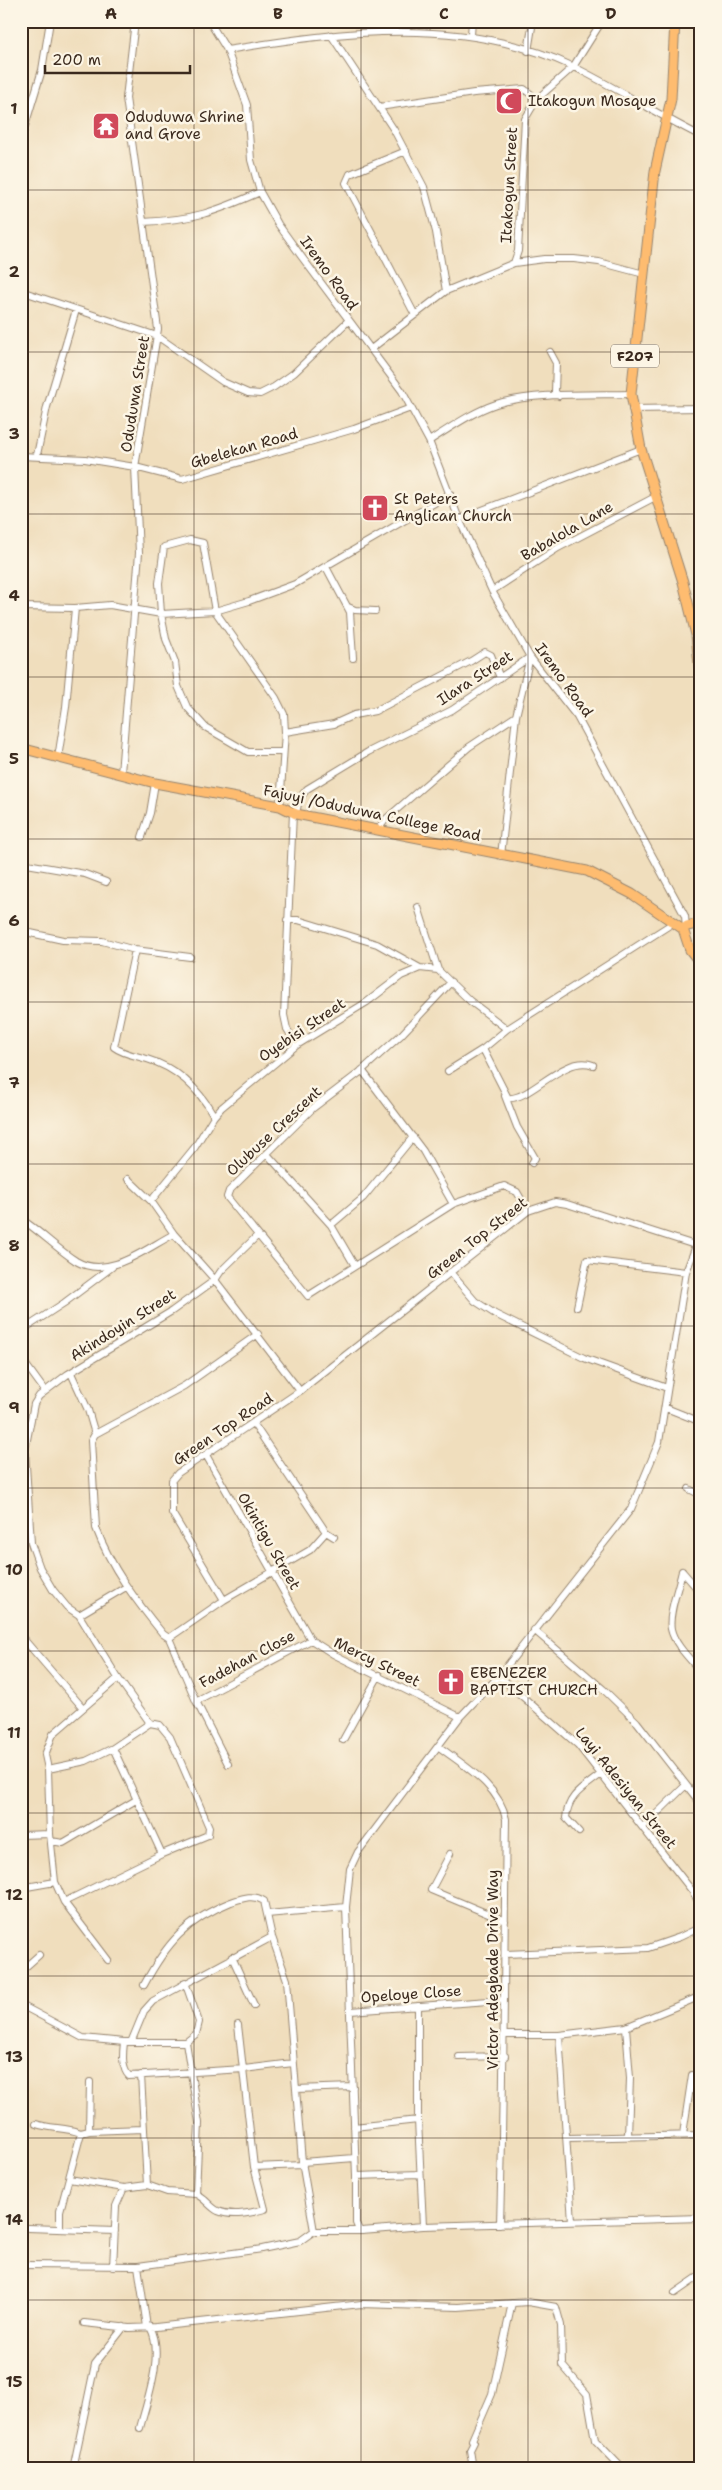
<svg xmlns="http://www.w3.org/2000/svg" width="722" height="2490" font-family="'Shantell Sans',sans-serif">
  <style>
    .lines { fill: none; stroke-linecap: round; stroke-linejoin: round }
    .minor-casing { stroke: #96846e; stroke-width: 8 }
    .major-casing { stroke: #96846e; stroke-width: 11 }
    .minor { stroke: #fff; stroke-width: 6 }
    .major { stroke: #febc70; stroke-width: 9 }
    .grid { fill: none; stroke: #3b2a1e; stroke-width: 1; stroke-opacity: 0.55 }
    .labels { text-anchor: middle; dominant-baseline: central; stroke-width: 5; stroke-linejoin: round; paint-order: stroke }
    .shield { fill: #fcf5e5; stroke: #75675a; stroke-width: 1 }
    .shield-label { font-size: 14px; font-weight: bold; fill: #3b2a1e }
    .poi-label { font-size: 15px; fill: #3b2a1e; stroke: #fcf5e5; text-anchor: start }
    .street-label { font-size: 15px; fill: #3b2a1e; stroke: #fcf5e5 }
    .neatline { fill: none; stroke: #3b2a1e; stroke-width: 2 }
    .grid-label { font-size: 16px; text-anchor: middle; font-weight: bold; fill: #3b2a1e }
  </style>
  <rect width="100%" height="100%" fill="#fcf5e5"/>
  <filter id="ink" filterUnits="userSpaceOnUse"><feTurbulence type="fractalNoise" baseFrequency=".02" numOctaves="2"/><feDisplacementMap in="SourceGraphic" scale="10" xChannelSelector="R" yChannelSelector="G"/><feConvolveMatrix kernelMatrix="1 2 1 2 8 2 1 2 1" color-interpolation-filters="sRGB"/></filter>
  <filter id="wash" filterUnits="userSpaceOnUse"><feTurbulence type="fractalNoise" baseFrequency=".0096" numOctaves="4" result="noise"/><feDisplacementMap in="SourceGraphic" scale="20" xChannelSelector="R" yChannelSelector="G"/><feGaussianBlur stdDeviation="1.12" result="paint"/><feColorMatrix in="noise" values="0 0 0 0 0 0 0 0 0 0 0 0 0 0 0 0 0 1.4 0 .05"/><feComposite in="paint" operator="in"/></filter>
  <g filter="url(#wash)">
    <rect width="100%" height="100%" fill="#f0debd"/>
  </g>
  <g filter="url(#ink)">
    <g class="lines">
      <!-- minor casing -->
      <g class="minor-casing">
        <path id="minor" d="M209,21L227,50L247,105L251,160L260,192L278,224L301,256L402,391L429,441L459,519L492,591L530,657L577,717L685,916L686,928
          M331,35L394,130L424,187L436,232L446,291
          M471,35L472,21
          M227,50C343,31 464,15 574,67C617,88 658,115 701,136
          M528,51L533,21
          M379,107L474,93L524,89L537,99
          M21,139L42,70L50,21
          M406,151L350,174L346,183L415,315
          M143,222C193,220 215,212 260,192
          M514,263L518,251L525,119L537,99L573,67L602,21
          M21,291L157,336L223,382L248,393L260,394L274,387L294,373L348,321
          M371,349L446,291L514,263L544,259H574L599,262L644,274
          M550,352L556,363L555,392L559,396
          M632,409L701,408
          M429,441C450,428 472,412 496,404C534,392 591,395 631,394
          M37,455L47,407L76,310
          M21,456L85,459L135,467L182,479L354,429L411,408
          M459,519L641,449
          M326,567L350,612L353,658
          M492,591L558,548L657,496
          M21,607L75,608L110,605L161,614L215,611L249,601L295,584L450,494
          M348,607L355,610L375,611
          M285,732L334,724L354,715L375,711L471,661L485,652L491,655L500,678
          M58,758L66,707L75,608
          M121,773L139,553L135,467L158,329L126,98L135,21
          M280,806L285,732L284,714L276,698L215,611L203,543L190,540L164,547L159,583L161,614L166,639L175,662L178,686L187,707L205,727L248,752H282
          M293,813L284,1015L287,1029L297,1045
          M296,814L299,799L307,789L368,752L452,710L530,657L516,716L501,856
          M377,830L387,818L469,747L516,716
          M142,837L150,813L155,783
          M21,863L85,874L106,882
          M418,907L438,970
          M287,920H298L377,944L420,968
          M21,931L63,940L102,941L135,950L190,957
          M135,950L114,1047C123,1054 137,1056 147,1059C177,1068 199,1089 214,1116
          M451,982L401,1035L359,1073L313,1108L229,1191L227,1197L308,1296L453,1204L504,1186L517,1192L528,1211
          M483,1049L508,1098C530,1101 564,1054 593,1065
          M362,1070L423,1151L453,1204
          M448,1071L483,1049L507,1029
          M505,1096L517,1127L535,1158L532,1163
          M267,1154L331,1225L355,1266
          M128,1179L151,1201L174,1234L215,1280L300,1391
          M151,1201L195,1147L214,1116L221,1108L297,1045L367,1002L401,976L420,968L438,970L470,1001L507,1029L673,923
          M21,1219C40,1231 57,1249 76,1261C108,1280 145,1249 174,1234
          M331,1225L363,1198L413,1137
          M450,1272L475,1301L495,1314L584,1358L667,1388
          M577,1307L587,1260L686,1272
          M21,1331L64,1303L112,1267
          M21,1358L45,1391
          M71,1373L88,1410L95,1434
          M666,1408L701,1422
          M253,1423L326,1532L334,1537
          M206,1455L311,1640L333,1654L460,1717
          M689,1489L701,1495
          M682,1571C679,1586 668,1614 671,1629C674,1644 691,1660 701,1672
          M682,1571L701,1593
          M224,1600L172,1513V1480L178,1473L300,1391L528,1211L555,1202L567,1204L701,1247
          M79,1615L126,1587
          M534,1630L603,1689L637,1722L701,1804
          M21,1636L83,1708
          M169,1638L224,1600L310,1550L326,1532
          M499,1676L578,1745L693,1892L701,1906
          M196,1701L311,1640
          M150,1723L118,1678L79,1615L67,1607L53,1590L40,1568L31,1543L25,1450L34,1404L39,1396L68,1374L172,1311L215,1280L221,1271L258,1235
          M343,1740L379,1675
          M438,1746C464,1766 499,1785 506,1819C504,1954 504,2089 500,2224
          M113,1748L162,1854
          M228,1764L196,1701L169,1638L163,1634C136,1601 111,1568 96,1528L91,1441L95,1434L184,1386L258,1334
          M48,1769L86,1761L113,1748L150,1723L160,1725L170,1737L209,1827L208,1835L162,1854L64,1902
          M643,1827L686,1785
          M579,1832L566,1818C568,1794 584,1788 601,1774
          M21,1835L50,1834
          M51,1841L63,1843L136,1800
          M450,1854L431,1890L505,1921
          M21,1888L55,1882
          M267,1914L346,1907
          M506,1954L648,1948L680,1937L701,1927
          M232,1957L254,2005
          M108,1960L64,1902L55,1882L50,1834L48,1769L45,1755L53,1734L118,1678
          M21,1971L39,1955
          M185,1982L199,2022L196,2034L186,2042H124C123,2052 121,2068 129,2076L244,2069L293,2063
          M144,1985C166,1944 186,1920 231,1902C243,1898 253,1894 264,1901L272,1937L287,1980L302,2162L314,2231
          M21,2005L83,2038L124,2042
          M418,2006V2120L423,2226
          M350,2011L503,2000
          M626,2027L630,2078L628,2136
          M504,2035H559L626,2027L701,1996
          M559,2035L572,2221
          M132,2040L144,2011L153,2001L272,1937
          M459,2057L505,2056
          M141,2075L147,2185
          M296,2089L353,2087
          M36,2124C51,2129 66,2127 81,2133
          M354,2127L418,2120
          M89,2131L90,2082
          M683,2134L692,2075
          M567,2138L701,2135
          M302,2162L355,2158
          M254,2167L303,2165
          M356,2176L420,2174
          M69,2179L124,2188L147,2185L167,2192L196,2194L199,2123L186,2042
          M196,2194C205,2198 210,2207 218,2211C233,2217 250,2213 265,2209L254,2167L238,2025
          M28,2228L115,2231
          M60,2228V2211L81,2133L89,2131L143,2129
          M359,2230L356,2223V2176L346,1907L350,1869L358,1852L460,1717L499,1676L631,1509L659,1442L686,1272L701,1233
          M21,2265L138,2266L262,2249L300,2241L314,2231H362L423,2226L701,2218
          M138,2266L147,2327
          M113,2267L116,2206L124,2188
          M675,2293L701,2275
          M84,2323L130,2328L156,2327L361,2304L458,2307L528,2302L556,2307L561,2325L562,2365L587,2394L595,2440L623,2469
          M140,2428C147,2401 165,2353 150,2327
          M73,2469L95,2364L124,2327
          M473,2469L470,2450L474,2442L472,2440L492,2394L512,2303"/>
      </g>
      <!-- major casing -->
      <g class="major-casing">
        <path id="major" d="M675,21L671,99L655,171L631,394L641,449L683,582L696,635L701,684
          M21,748L155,783L280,806L296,814L587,871L632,894L683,929L690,950L701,964
          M687,926L701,923"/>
      </g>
      <!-- minor -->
      <use href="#minor" class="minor"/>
      <!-- major -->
      <use href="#major" class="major"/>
    </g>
  </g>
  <!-- grid -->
  <path class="grid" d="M194,21V2469M361,21V2469M528,21V2469M21,190H701M21,352H701M21,514H701M21,677H701M21,839H701M21,1002H701M21,1164H701M21,1326H701M21,1488H701M21,1651H701M21,1813H701M21,1976H701M21,2138H701M21,2300H701"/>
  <!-- icons -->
  <defs>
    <g id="mosque-square" transform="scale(1.4375)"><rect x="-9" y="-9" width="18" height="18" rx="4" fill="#d1495b" stroke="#fcf5e5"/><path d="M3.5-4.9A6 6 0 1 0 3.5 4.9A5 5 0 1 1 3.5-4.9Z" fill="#fff"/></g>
    <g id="temple-square" transform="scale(1.4375)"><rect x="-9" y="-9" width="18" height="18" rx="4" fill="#d1495b" stroke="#fcf5e5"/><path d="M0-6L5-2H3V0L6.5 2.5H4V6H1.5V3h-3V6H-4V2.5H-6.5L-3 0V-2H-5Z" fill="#fff"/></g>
    <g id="church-square" transform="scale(1.4375)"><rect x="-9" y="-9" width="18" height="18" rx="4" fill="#d1495b" stroke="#fcf5e5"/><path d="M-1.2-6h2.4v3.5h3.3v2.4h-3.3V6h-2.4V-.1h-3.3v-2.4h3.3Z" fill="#fff"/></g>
  </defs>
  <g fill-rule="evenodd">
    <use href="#mosque-square" x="509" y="101"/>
    <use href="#temple-square" x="106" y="126"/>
    <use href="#church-square" x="375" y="508"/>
    <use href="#church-square" x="451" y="1682"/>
  </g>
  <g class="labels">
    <!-- shield labels -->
    <rect class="shield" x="611" y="344.5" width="48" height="23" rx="4"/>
    <g class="shield-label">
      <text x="635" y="356">F207</text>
    </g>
    <!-- poi labels -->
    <g class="poi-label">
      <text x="528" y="101">Itakogun Mosque</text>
      <text x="125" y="117">Oduduwa Shrine<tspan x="125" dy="17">and Grove</tspan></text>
      <text x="394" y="499">St Peters<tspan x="394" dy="17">Anglican Church</tspan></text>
      <text x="470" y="1673">EBENEZER<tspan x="470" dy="17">BAPTIST CHURCH</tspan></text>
    </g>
    <!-- street labels -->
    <g class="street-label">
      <text transform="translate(509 185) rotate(-87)">Itakogun Street</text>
      <text transform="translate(329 273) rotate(54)">Iremo Road</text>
      <text transform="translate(135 394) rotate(-81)">Oduduwa Street</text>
      <text transform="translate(244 448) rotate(-16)">Gbelekan Road</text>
      <text transform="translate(567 531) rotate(-30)">Babalola Lane</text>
      <text transform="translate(475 678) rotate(-33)">Ilara Street</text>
      <text transform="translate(564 680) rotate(54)">Iremo Road</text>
      <text transform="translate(372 813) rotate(12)">Fajuyi /Oduduwa College Road</text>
      <text transform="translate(302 1030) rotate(-34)">Oyebisi Street</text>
      <text transform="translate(274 1131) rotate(-43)">Olubuse Crescent</text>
      <text transform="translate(477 1238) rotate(-38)">Green Top Street</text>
      <text transform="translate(123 1325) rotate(-32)">Akindoyin Street</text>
      <text transform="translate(223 1429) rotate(-34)">Green Top Road</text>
      <text transform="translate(269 1541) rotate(60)">Okintigu Street</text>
      <text transform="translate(247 1659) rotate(-28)">Fadehan Close</text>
      <text transform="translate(377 1662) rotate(26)">Mercy Street</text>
      <text transform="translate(626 1788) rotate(51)">Layi Adesiyan Street</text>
      <text transform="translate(493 1970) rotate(-90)">Victor Adegbade Drive Way</text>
      <text transform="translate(411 1994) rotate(-4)">Opeloye Close</text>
    </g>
  </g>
  <!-- margin -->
  <rect width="722" height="2490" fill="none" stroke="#fcf5e5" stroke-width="55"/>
  <!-- scale -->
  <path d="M45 65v8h145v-8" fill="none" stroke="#3b2a1e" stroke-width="2.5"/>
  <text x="52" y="65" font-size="15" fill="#3b2a1e" stroke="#fcf5e5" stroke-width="4" paint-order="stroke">200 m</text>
  <rect x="28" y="28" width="666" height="2434" class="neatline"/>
  <g class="grid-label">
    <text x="111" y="19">A</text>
    <text x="278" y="19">B</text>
    <text x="444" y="19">C</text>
    <text x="611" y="19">D</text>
    <text x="14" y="114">1</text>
    <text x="14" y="277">2</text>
    <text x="14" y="439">3</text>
    <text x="14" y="601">4</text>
    <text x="14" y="764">5</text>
    <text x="14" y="926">6</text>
    <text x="14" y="1088">7</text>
    <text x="14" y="1251">8</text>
    <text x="14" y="1413">9</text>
    <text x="14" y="1575">10</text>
    <text x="14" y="1738">11</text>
    <text x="14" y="1900">12</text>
    <text x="14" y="2062">13</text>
    <text x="14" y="2225">14</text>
    <text x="14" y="2387">15</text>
  </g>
</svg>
